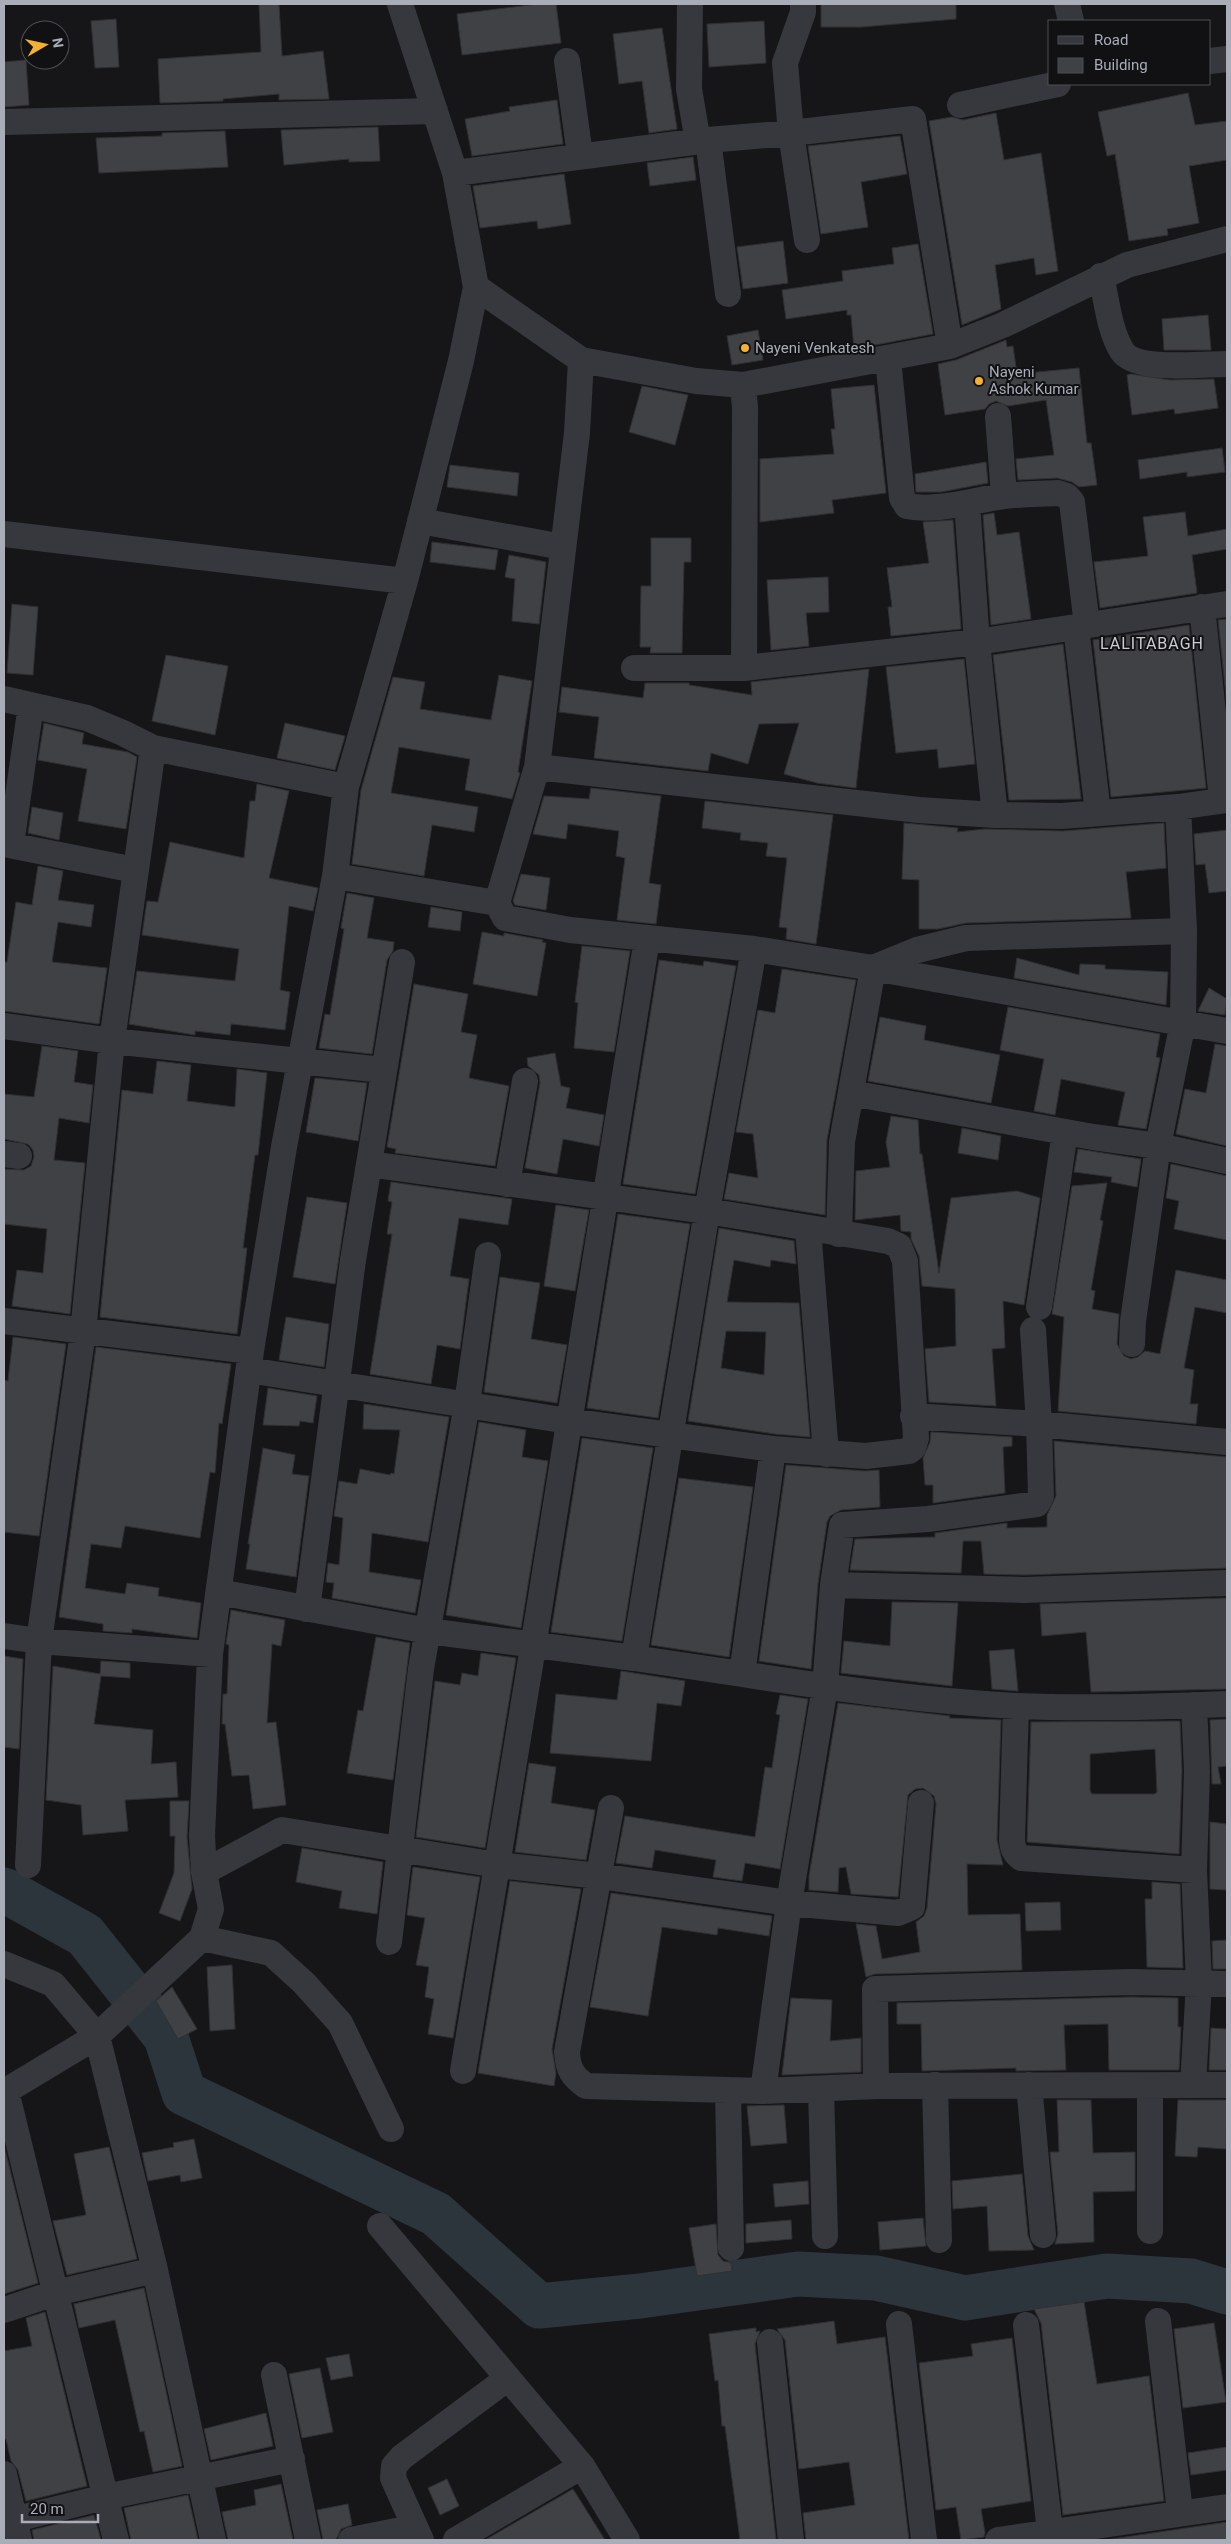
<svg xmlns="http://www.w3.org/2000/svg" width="1231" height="2544" font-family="Roboto,sans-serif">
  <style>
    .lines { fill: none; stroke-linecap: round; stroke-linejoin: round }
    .river { stroke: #2c353c; stroke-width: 45 }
    .building { fill: #404145; stroke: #303034; fill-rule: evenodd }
    .minor { stroke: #37383d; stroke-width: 26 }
    .poi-dot { fill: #f2b134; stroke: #111113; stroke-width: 2 }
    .labels { text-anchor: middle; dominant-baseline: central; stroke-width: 4; stroke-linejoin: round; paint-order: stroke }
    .poi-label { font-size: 15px; fill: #a8adb8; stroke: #111113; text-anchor: start }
    .neighbourhood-label { font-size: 16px; letter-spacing: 1px; fill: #c9ccd4; stroke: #111113 }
  </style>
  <rect width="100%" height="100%" fill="#161618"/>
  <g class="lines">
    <!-- river -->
    <path class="river" d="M4,1890L85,1935L166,2037L184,2093L436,2214L539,2306L640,2296L798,2274L876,2278L965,2298L1107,2276L1191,2281L1227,2292"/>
  </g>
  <!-- building -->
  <path class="building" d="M259,4H279L282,56L323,51L329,99L279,100V94L223,99V101L160,103L158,59L261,52Z
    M538,4H556L561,43L462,55L457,14Z
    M821,4H956V19L862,27H821Z
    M116,19L119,67L95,68L91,21Z
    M764,21L766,63L709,67L707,24Z
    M662,28L677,129L649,133L642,81L619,84L613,34Z
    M26,60L29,105L4,107V62Z
    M1188,93L1195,125L1227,121V160L1189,166L1199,223L1167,229L1168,235L1129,241L1115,154L1107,156L1098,112Z
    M557,100L563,144L472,156L465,119L510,111L509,107Z
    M996,113L1004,160L1041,153L1058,271L1036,275L1034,258L995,265L1001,309L962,325L929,121L952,117L963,120Z
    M378,127L380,161L349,162V159L284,165L281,130Z
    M225,131L228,167L99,173L96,138L162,136V133Z
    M900,136L907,174L861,182L868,227L821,234L808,146Z
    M693,157L696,180L650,186L647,163Z
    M564,174L571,224L538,229L537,221L480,228L473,186Z
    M783,241L788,283L743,289L737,247Z
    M918,244L933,334L854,349L851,315H847V310L786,319L782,290L843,281L842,271L894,264L892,248Z
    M1208,315L1211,350H1164L1162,319Z
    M758,330L763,360L732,365L727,336Z
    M1006,340L1007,347L1013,346L1017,374L1079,368L1087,443H1091L1097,485L1079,487L1072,482L1057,478L1018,480L1016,459L1054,455L1046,400L1008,406L996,401L989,404L985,409L945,415L938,364L956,360Z
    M1131,374L1170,380L1214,379L1218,408L1175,414L1174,409L1132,415L1127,375Z
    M874,385L886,493L832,500L834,513L760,522V459L834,454L831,429H835L831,389Z
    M642,386L688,395L675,445L629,432Z
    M1222,448L1225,472L1187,477V472L1140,479L1138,460Z
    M986,462L988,483L941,492H916L915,474Z
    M450,465L519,473L517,496L447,487Z
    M1185,512L1188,536L1227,529V549L1192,555L1197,593L1100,608L1094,562L1148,556L1143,517Z
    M994,513L997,535L1019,532L1031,619L991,625L983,515Z
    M953,520L961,629L891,636L888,607H892L887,568L929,563L923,522Z
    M651,538H691V562H684L682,653H650L651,647H640L641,586H651Z
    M432,542L498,550L495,570L430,562Z
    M509,555L546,562L539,624L512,621L515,579L505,577Z
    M828,577L829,612L806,613L809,646L771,650L767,580Z
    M12,604L38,607L33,675L7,673Z
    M1227,619V705L1218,620Z
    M1189,625L1206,788L1111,797L1093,640Z
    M1063,644L1081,799L1009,800L993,655Z
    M166,655L228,666L215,735L152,721Z
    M964,659L975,764L939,768L937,749L896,753L886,667Z
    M869,669L856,788L817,783L784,774L799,723L759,724L748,764L711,753L708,771L594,758L599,717L559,712L562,687L643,698L645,683H689V685L752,695L751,682Z
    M499,675L532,681L518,772L520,773L512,799L465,790L470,759L399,747L391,793L478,807L474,832L432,825L424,876L352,864L361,790L393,677L425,682L420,709L491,720Z
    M44,723L84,733L82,744L128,752L137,757L126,829L78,821L87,769L38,760Z
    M285,723L345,736L335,770L277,758Z
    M257,784L289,791L269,878L318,888L313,911L289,906L280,990L290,992L285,1030L231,1024L230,1035L195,1031V1035L129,1024L137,971L235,981L239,949L142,935L147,901L158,902L170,842L244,858L250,801H255Z
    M591,788L661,796L649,883L661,885L656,924L617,920L625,858L616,856L619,831L568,824L566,839L533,834L544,796L589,799Z
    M705,801L833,815L816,944L786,939L787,928L779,927L787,858L766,856L768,843L740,840L741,833L702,828Z
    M32,807L63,813L59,840L28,833Z
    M904,823L958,828L957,832L985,829L1063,831L1164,823L1166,868L1126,872L1131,918L966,923L938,929H919V880L902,879Z
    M1227,830V891L1209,893L1205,864L1196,865L1194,834Z
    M38,866L63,871L58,900L94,905L91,927L58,922L52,962L107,968L99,1024L4,1011V962H7L16,902L32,905Z
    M521,874L550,878L546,910L515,905L513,901Z
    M347,893L374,898L367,938L394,942L393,951L387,960L372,1054L319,1048L325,1014L330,1015L344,929L341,928Z
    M431,907L462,912L460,931L428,927Z
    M482,932L504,936V933L543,940L542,942L546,943L537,996L473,984Z
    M582,946L630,951L614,1052L574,1048L578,1003L575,1002Z
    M1017,958L1079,975L1080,964L1105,965V969L1168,972L1166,1005L1014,978Z
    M659,960L703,966L704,961L736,966L695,1194L623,1184Z
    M782,969L856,980L827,1140L825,1215L724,1199L729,1173L758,1178L753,1134L736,1132L758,1010L775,1013Z
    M414,984L468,994L461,1032L477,1035L469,1078L509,1086L495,1166L395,1153L396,1149L387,1147Z
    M1209,988L1227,999L1225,1015L1198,1011Z
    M1008,1007L1160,1034L1156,1057L1160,1058L1146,1129L1118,1125L1125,1092L1061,1079L1055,1115L1034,1111L1044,1059L1000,1050Z
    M880,1017L926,1026L924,1040L1000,1055L991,1103L868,1081Z
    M1215,1044L1227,1046V1146L1176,1134L1185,1089L1206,1093Z
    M42,1046L78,1051L74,1082L93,1085L89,1123L59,1118L54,1160L85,1163L70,1314L12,1306L17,1270L43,1273L47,1229L4,1224V1169L24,1170L31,1166L34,1157L33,1150L28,1144L4,1139V1094L34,1097Z
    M555,1053L561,1086L570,1088L566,1108L604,1115L599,1146L563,1139L557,1174L525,1168L540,1083L539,1075L528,1066L527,1058Z
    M157,1061L191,1065L187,1101L235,1107L237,1069L267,1073L258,1155H255L243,1248H247L237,1334L100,1317L122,1090L153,1094Z
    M315,1078L367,1083L358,1141L306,1132Z
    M891,1116L918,1120L920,1154H922L939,1273L951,1198L1017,1191L1040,1198L1024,1305L1003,1301L1005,1348L992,1349L996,1406L929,1402L925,1349L956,1346L955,1289L922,1286L919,1256L911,1239V1232L901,1231L900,1215L855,1220L856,1171L890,1167L886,1142Z
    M962,1128L1001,1136L998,1160L958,1153Z
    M1078,1149L1141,1159L1137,1187L1111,1182L1112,1177L1074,1172Z
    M1171,1164L1227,1176V1240L1174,1229L1179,1201L1166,1198Z
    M391,1182L512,1199L508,1225L459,1218L450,1276L469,1279L460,1349L437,1345L431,1384L370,1374L392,1234H387L392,1202L388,1201Z
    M1107,1183L1100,1220L1103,1221L1091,1290L1095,1291L1092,1309L1119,1314L1117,1344L1124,1356L1131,1359L1138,1357L1145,1351L1160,1354L1176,1270L1227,1280V1313L1195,1307L1184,1368L1194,1370L1190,1404H1198L1196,1424L1058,1411L1064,1317L1052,1314L1072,1186Z
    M307,1197L347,1203L335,1284L293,1277Z
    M556,1205L589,1210L575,1291L544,1286Z
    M618,1214L690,1224L658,1418L587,1408Z
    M719,1228L794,1241L796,1264L771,1260L770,1267L734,1260L727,1302L799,1303L810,1437L775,1434L688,1421ZM726,1331L766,1332L764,1375L721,1368Z
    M500,1277L540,1283L531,1339L567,1345L557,1403L484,1392Z
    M286,1317L329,1324L324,1367L279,1360Z
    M13,1337L66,1344L39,1536L4,1532V1380L8,1381Z
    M96,1347L231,1364L222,1424L219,1423L215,1473L210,1472L200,1538L125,1526L121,1548L91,1544L85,1588L125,1594L127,1583L159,1588L158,1596L201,1603L197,1638L132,1629V1633L103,1631V1624L59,1617Z
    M268,1388L317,1396L313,1423L300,1421L299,1426L263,1425Z
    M364,1404L449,1417L428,1542L372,1533L369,1572L421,1580L415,1613L332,1598L334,1583L326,1582L328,1563L339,1565L343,1518L334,1516L339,1481L357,1484L360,1469L390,1475L391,1473L394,1474L400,1430L363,1429Z
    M479,1422L526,1430L522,1457L548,1461L521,1628L446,1615Z
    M931,1432L1012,1437V1446L1003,1447L1005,1493L933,1503V1485H925L923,1458L930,1442Z
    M582,1438L653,1448L622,1641L551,1632Z
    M1054,1441L1227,1457V1568L1024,1575L984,1574L981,1541H963L961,1573L850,1570L855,1539L935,1537V1533L1007,1523V1528L1047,1527V1515L1056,1496Z
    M263,1448L295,1455L292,1474L309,1476L296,1577L246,1569L250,1544H248Z
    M786,1465L865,1471L879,1470L880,1507L841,1510L830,1516L827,1522L818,1584L811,1669L759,1661Z
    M679,1478L753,1487L729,1657L651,1645Z
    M1227,1598V1689L1091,1692L1086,1632L1042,1636L1040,1604Z
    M892,1602L958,1603L952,1686L841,1673L844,1641L890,1646Z
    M231,1610L285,1620L281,1646L272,1644L267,1723L276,1722L286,1805L253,1809L249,1775L232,1776L225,1724H222L223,1694H227L229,1645L226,1644Z
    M376,1637L410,1643L393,1780L347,1773L358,1710L363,1711Z
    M1014,1649L1018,1691L992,1689L989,1651Z
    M481,1653L516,1658L485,1848L416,1837L435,1681L460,1685L462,1673L478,1676Z
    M4,1656L23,1659L19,1749L4,1747Z
    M101,1661L130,1663V1678L101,1676L94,1724L153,1730L151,1764L176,1762L178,1797L125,1800L128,1831L83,1835L81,1805L46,1800L53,1666L100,1674Z
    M621,1671L685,1681L681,1706L657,1703L651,1761L550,1753L556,1694L617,1700Z
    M780,1695L808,1699L780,1869L745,1863L742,1881L713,1877L716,1860L655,1850L652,1868L616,1863L625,1816L755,1837L765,1767L772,1768L780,1715L776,1714Z
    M838,1703L950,1716L949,1718L1001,1720L997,1840L1003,1865L967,1864L968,1915L1020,1914L1022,1970L875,1974L866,1977L856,1924L876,1926L882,1959L920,1952L916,1922L924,1916L927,1908L936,1804L934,1796L923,1788L915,1789L908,1795L898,1897L851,1894L846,1867L839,1868L838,1892L809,1890V1876Z
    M1227,1719V1766L1218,1767L1221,1784H1212L1210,1720Z
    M1180,1721L1182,1771L1179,1854L1027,1842L1031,1722ZM1155,1749L1157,1792L1155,1794H1092L1090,1791V1754Z
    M529,1763L556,1767L551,1803L595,1810L586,1860L515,1852Z
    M170,1801H189L187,1837L192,1889L180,1921L159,1913L174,1873L175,1836H170Z
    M1210,1822L1227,1824V1890L1210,1889Z
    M302,1848L383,1862L377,1914L339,1908L342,1891L296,1882Z
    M413,1867L480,1877L453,2038L428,2034L434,1999L425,1997L429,1967L416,1965L425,1918L407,1915Z
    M510,1881L581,1889L552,2049L556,2073L554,2086L478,2073Z
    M1152,1882L1180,1884L1183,1968L1147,1967L1145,1899H1152Z
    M611,1893L772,1916L769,1936L718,1928L717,1935L662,1927L648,2016L590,2007Z
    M1060,1902L1061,1930L1026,1931L1025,1903Z
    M1227,1940V1969H1213L1212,1941Z
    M232,1965L235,2029L210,2031L207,1967Z
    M172,1987L197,2029L178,2039L156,2001Z
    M1131,1997L1178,1998V2027H1181L1179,2070H1109L1108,2024L1064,2025L1066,2070L1016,2071V2068L922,2071L921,2024H897V2003Z
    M791,1998L832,2000L830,2041L861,2038V2072L782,2075Z
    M1211,2028L1227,2029V2070H1209Z
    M1057,2100H1091L1093,2153L1135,2152V2191L1093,2192L1094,2242L1055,2244L1058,2234L1050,2152H1059Z
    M1178,2100H1227L1226,2149L1198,2147L1197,2157L1175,2156Z
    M784,2105L787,2143L751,2146L747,2106Z
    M194,2139L202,2178L181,2182L180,2175L148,2181L142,2153L174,2147L173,2143Z
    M4,2145L38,2283L4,2294Z
    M109,2147L137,2259L67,2275L53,2221L86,2215L74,2154Z
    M1022,2174L1028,2236L1034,2250L989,2251L987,2206L953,2209L952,2181Z
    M808,2181L809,2204L775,2207L773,2184Z
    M923,2218L926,2246L880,2250L878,2222Z
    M791,2220L792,2239L746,2243V2224Z
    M716,2224L718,2255L723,2261L731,2263L732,2271L697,2276L689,2228Z
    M144,2288L182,2466L153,2472L144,2431L140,2432L115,2320L79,2328L74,2304Z
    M1084,2302L1097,2384L1149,2376L1164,2501L1063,2515L1041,2323L1034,2309Z
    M45,2312L87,2486L26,2501L18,2470L11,2461L6,2439H4V2351L32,2346L26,2318Z
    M834,2321L837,2344L885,2337L909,2540H806L803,2513L855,2505L849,2462L799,2469L785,2340L777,2329Z
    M1214,2323L1226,2402L1183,2408L1174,2329Z
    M756,2328V2332L760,2331L755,2344L776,2540H740L725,2426H722L718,2380L715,2381L709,2334Z
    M1012,2338L1031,2501L981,2509L985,2533L984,2537L961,2540L956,2507L936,2510L919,2363L973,2356L971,2344Z
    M349,2354L353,2376L331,2380L326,2358Z
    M320,2368L333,2432L302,2438L289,2374Z
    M266,2413L273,2446L211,2460L204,2429Z
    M1227,2447V2470L1191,2475L1188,2453Z
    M447,2479L459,2506L440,2515L428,2488Z
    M281,2484L293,2540H228L222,2512L256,2505L254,2490Z
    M573,2489L605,2540H485Z
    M188,2495L198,2540H131L124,2508Z
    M348,2504L352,2525L341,2529L336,2540H323L317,2510Z
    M94,2515L101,2540H34L32,2530Z
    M1227,2522V2540H1105Z"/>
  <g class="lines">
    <!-- minor -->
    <path class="minor" d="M690,4L689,89L698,142
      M1067,4L1071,21
      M567,61L580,155
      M1210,61L1227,59
      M960,105L1058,84
      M4,122L435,111
      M708,140L728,294
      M455,173L708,140L791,133L785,63L803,12V4
      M807,240L791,133L913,119L950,346
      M1101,276C1107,301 1109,330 1122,351C1135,372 1204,364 1227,364
      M476,287L581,360L696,381L743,385L950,346L1003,325L1127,265L1227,239
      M888,359L902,498L907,506C938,512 973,500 1004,496C1022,494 1040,494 1058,493L1067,496L1072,502L1087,625
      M581,360L577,433L537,767L919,810L995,815L1062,816L1178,807L1184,931L1183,1022L1158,1146L1133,1321L1132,1344
      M743,385L745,408L744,668
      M998,416L1004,496
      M967,503L977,642L995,815
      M420,521L563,547
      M4,534L405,581
      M1202,607L1222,800
      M1076,627L1098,813
      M634,668H744L977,642L1227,604
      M4,699L87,718L123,733L153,748L346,787
      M1178,807L1227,800
      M4,844L135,870
      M11,845L31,705
      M335,876L497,903L537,767
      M497,903L505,918L570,930L754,949L873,968L842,1142L839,1234
      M873,968L1227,1031
      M873,968L917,950L966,938L1184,931
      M4,1026L112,1041L383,1070
      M851,1093L1093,1137L1158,1146L1227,1161
      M4,1154L19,1156
      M507,1184L525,1081
      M808,1229L826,1454
      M1039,1307L1065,1132
      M4,1321L251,1351
      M249,1370L568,1421L773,1449L866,1456L909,1451L913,1448L916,1438L905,1261L899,1246L888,1241L707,1211L369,1164L402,962
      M913,1416L1039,1424L1033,1330
      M833,1585L1024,1590L1227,1583
      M219,1592L428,1631L634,1658L707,1211L754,949
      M307,1609L353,1260L369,1164
      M4,1636L39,1641L210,1654
      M634,1658L742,1674L773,1449
      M742,1674C832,1688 924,1701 1016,1706C1086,1709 1157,1707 1227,1704
      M1016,1706L1012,1840C1013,1849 1014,1852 1021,1858L1194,1870
      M611,1808L567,2052C568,2069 572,2076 586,2086L763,2091L876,2086L1227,2085
      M28,1865L39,1641L83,1332L112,1041L153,748
      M204,1872L282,1830L497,1865L599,1876L789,1903L898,1913L912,1907L921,1803
      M202,1938L271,1953L304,1983L340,2023L391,2129
      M389,1942L421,1669L467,1404L488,1255
      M4,1964L53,1984L97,2036L155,2270L213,2540
      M463,2071C526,1694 587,1316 647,939
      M935,2085L939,2240
      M1029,2085L1043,2235
      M1193,2085L1199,1983L1194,1870L1197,1771L1194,1705
      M876,2086L875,1989L1131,1982L1227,1984
      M1150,2086V2231
      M821,2089L825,2236
      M728,2090L731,2248
      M6,2091L116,2540
      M763,2091L789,1903L825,1687L833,1585L842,1525L928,1519L1037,1504L1041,1496L1039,1424L1227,1442
      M4,2092L97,2036L202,1938L211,1909L204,1872L202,1836L210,1654L251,1351L284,1147L335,876L346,787L405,581L461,361L476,287L455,173L400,4
      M380,2226L582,2466L627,2540
      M4,2310L55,2293L155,2270
      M1158,2321L1180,2512
      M899,2324L924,2540
      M1026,2325L1050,2531
      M770,2342L791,2540
      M274,2375L308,2540
      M4,2474L19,2540
      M4,2522L105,2497L292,2459
      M351,2540L396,2531
      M421,2540L393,2478L394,2466L402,2457L508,2378
      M456,2540L582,2466
      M998,2540L1227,2507"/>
  </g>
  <!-- markers -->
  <g class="poi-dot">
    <circle cx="745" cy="348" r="5"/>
    <circle cx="979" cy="381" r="5"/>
  </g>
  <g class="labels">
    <!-- poi labels -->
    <g class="poi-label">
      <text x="755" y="348">Nayeni Venkatesh</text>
      <text x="989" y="372">Nayeni<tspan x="989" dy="17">Ashok Kumar</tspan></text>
    </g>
    <!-- neighbourhood labels -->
    <g class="neighbourhood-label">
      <text x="1152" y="643">LALITABAGH</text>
    </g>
  </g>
  <!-- border -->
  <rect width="1231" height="2544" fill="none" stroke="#a8adb8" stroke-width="10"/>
  <!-- legend -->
  <rect x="1048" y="20" width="162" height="65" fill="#111113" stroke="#4d4f55"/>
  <rect x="1058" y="36" width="25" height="8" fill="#37383d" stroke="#4d4f55"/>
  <text x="1094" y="45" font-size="15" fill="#a8adb8">Road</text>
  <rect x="1058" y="58" width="25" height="15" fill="#404145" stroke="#4d4f55"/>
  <text x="1094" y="70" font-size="15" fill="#a8adb8">Building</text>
  <!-- north arrow -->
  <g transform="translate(45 45) rotate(81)"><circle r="24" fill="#111113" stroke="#4d4f55"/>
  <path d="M0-4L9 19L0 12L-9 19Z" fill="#f2b134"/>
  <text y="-8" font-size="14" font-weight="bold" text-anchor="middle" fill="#a8adb8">N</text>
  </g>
  <!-- scale -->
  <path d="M22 2514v8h76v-8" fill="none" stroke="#a8adb8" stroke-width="2.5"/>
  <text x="30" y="2514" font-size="15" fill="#a8adb8" stroke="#111113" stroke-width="4" paint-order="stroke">20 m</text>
</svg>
